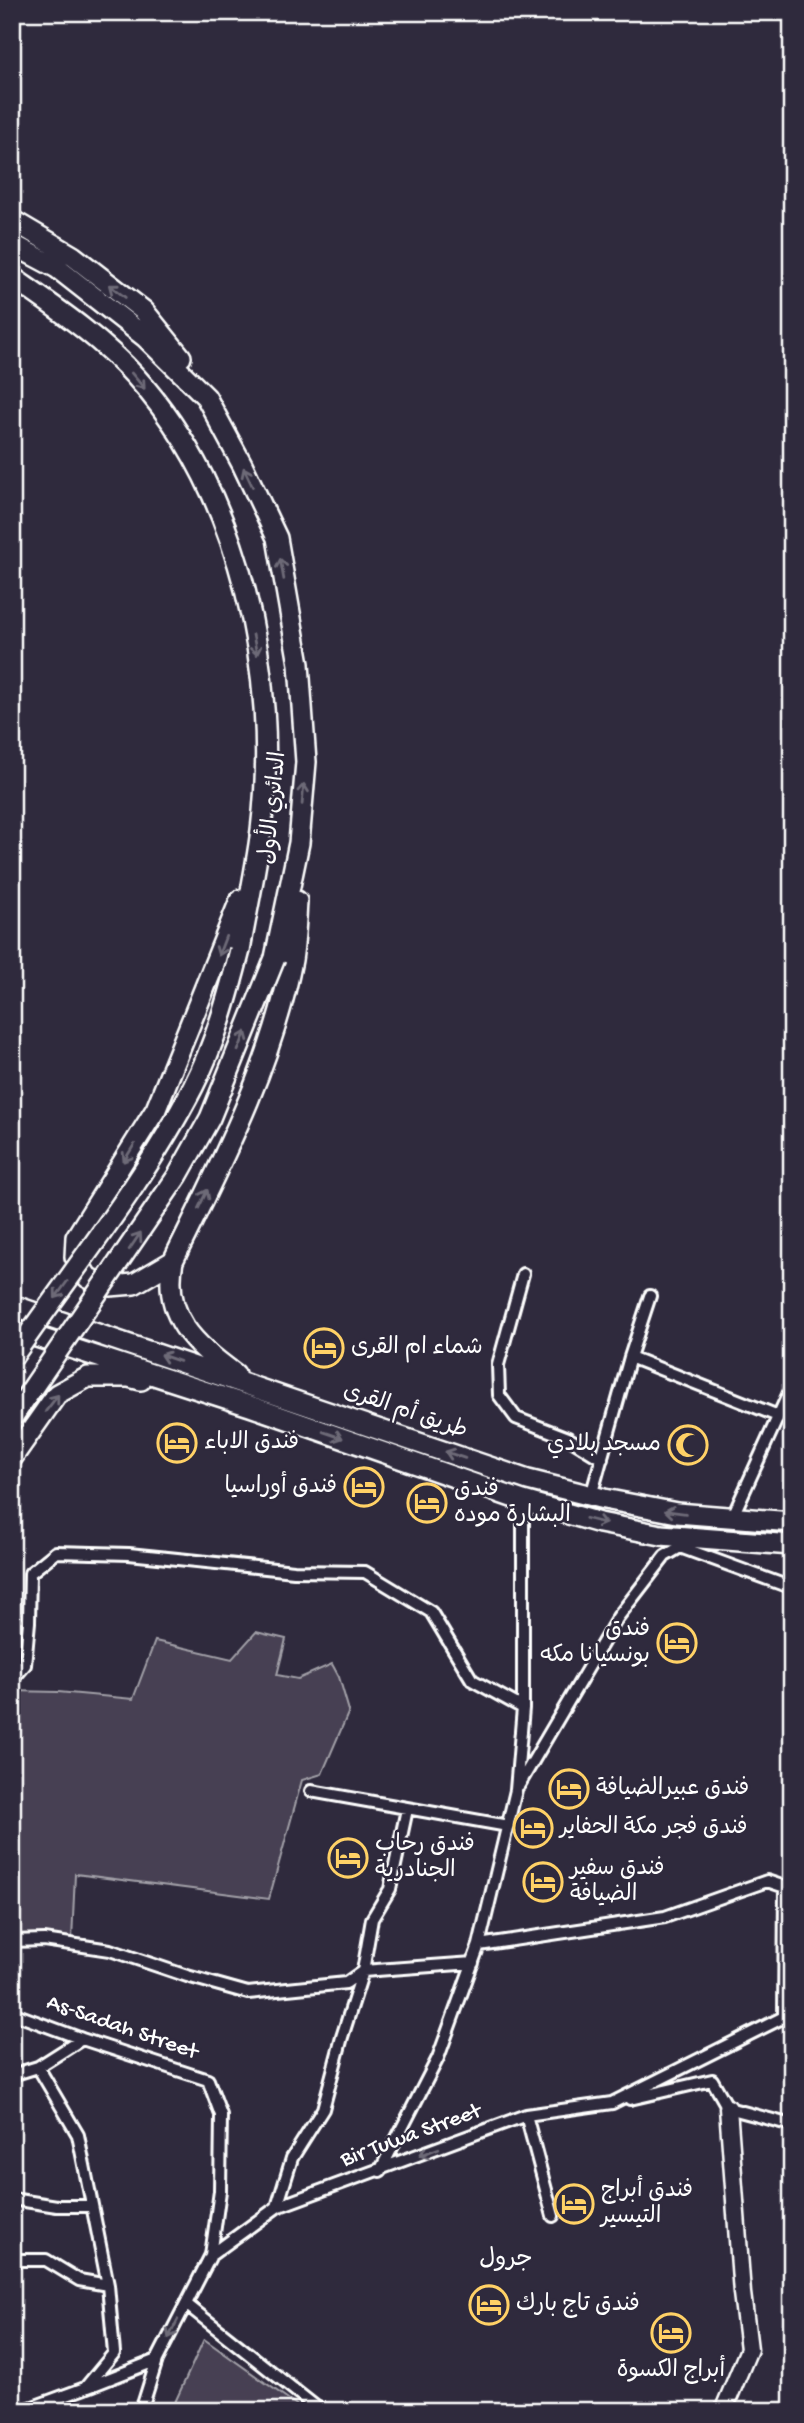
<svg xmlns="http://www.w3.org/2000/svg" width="804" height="2423" font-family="'Gochi Hand','Playpen Sans Arabic',sans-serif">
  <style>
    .green { fill: #464152; stroke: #a2a0a8; stroke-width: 2 }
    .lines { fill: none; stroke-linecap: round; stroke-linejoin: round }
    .street-casing { stroke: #fff; stroke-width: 16 }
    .secondary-casing { stroke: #fff; stroke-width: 21 }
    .highway-casing { stroke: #fff; stroke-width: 24 }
    .street { stroke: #2f2a3d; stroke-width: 10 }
    .secondary { stroke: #2f2a3d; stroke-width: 16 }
    .highway { stroke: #2f2a3d; stroke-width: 19 }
    .highway-bridge-casing { stroke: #fff; stroke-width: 24; stroke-linecap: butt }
    .highway-bridge { stroke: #2f2a3d; stroke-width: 19 }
    .oneway { stroke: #6d6a77 }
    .labels { text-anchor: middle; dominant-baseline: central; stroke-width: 5; stroke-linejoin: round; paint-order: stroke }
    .street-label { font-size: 23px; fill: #fff; stroke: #2f2a3d }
    .poi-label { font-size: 23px; fill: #fff; stroke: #2f2a3d; text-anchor: start }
    .neighbourhood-label { font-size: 24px; fill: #fff; stroke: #2f2a3d }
  </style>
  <rect width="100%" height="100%" fill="#2f2a3d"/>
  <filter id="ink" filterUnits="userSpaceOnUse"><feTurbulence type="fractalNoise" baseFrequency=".0143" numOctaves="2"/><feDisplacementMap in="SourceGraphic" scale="14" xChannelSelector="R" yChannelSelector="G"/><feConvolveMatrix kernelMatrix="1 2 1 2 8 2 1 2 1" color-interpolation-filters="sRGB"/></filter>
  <g filter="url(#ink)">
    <!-- green -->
    <path class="green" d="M256,1632L286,1639L277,1675L298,1679L332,1664L339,1677L349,1711L322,1774L302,1780L269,1899L75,1874L72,1940L12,1935V1691L58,1692L133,1699L155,1641L232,1659Z
      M204,2339L305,2411H171Z"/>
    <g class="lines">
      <!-- street casing -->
      <g class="street-casing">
        <path id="street" d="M523,1274L498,1365L499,1395L516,1418L568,1438L602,1459
          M630,1357L778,1416
          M591,1496L630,1357L650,1296
          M732,1518L792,1386
          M680,1547L792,1588
          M12,1680L25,1665L29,1622L30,1573L56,1552L129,1554L294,1571L365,1572L431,1612L472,1680L523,1708
          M519,1785L618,1617L665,1556L694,1539
          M311,1791L508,1826
          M12,1941L44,1940L110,1950L187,1976L248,1993L346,1983L363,1971L473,1963
          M479,1945L665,1917L767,1881L785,1887L784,2017
          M12,2013L82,2039L208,2080L221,2115L220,2191L211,2255
          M82,2039L38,2067L78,2135L108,2285
          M12,2075L38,2067
          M630,2099L712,2080L728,2108L792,2125
          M526,2115L553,2216
          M380,2171L438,2058L479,1945L516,1790L523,1708V1501
          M12,2199L57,2206H92
          M277,2207L292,2158L323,2109L342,2037L363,1971L372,1919L390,1889L407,1809
          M12,2260H46L79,2280L108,2285L114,2353L85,2388L22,2411
          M186,2304L321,2411
          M88,2387L157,2360
          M141,2411L157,2360L211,2255L277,2207L526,2115L612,2103L792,2013"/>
      </g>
      <!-- secondary casing -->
      <g class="secondary-casing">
        <path id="secondary" d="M723,2411L749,2349L742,2293L728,2108"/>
      </g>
      <!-- highway casing -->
      <g class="highway-casing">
        <path id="highway" d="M12,220L73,256L144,311L181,357
          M12,244L57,268L145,337L206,397L242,464L277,538L299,664L306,762L299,843L275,958
          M12,277C56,308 100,337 136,377C241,493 280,677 261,830C256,870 247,910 240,950
          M173,1261L134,1284L110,1286L88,1278L75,1257L76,1237L156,1109L240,900
          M12,1305L528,1480L604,1499L677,1513L792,1522
          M12,1329L250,1406L523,1501L600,1523L661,1535L792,1545
          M235,1374C194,1344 162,1316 173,1261C220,1165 272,1066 292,960C295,941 296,921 297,901
          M12,1458L57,1394L88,1377H129L141,1380"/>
      </g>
      <!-- street -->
      <use href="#street" class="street"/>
      <!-- secondary -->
      <use href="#secondary" class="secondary"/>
      <!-- highway -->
      <use href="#highway" class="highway"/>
      <!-- highway-bridge casing -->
      <g class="highway-bridge-casing">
        <path id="highway-bridge" d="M12,1358C74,1268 143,1184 193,1087C215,1044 228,997 240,950
          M12,1418L178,1175L210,1118L275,958"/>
      </g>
      <!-- highway-bridge -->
      <use href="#highway-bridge" class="highway-bridge"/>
    </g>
    <!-- one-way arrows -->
    <defs><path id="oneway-shaft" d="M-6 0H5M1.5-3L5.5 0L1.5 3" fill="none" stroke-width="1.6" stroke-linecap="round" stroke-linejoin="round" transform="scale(1.75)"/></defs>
    <g class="oneway">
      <use href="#oneway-shaft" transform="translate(117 291) rotate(-142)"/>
      <use href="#oneway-shaft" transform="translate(138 381) rotate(50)"/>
      <use href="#oneway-shaft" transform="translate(248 477) rotate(-115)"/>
      <use href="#oneway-shaft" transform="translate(282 569) rotate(-100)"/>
      <use href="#oneway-shaft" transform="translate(255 645) rotate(79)"/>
      <use href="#oneway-shaft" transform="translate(303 794) rotate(-85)"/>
      <use href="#oneway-shaft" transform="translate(222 946) rotate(111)"/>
      <use href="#oneway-shaft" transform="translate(242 1041) rotate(-68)"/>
      <use href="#oneway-shaft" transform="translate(129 1153) rotate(122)"/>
      <use href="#oneway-shaft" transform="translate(203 1199) rotate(-64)"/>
      <use href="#oneway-shaft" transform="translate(135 1241) rotate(-56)"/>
      <use href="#oneway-shaft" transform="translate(61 1290) rotate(126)"/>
      <use href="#oneway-shaft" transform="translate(170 1358) rotate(-161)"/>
      <use href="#oneway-shaft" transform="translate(52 1403) rotate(-52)"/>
      <use href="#oneway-shaft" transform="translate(333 1435) rotate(19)"/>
      <use href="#oneway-shaft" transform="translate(455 1455) rotate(-161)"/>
      <use href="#oneway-shaft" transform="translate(675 1512) rotate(-172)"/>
      <use href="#oneway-shaft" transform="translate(596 1521) rotate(14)"/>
      <use href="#oneway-shaft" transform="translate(429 2152) rotate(159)"/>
      <use href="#oneway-shaft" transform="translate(173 2329) rotate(117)"/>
    </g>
  </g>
  <!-- icons -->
  <defs>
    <g id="hotel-ring" transform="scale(2.0125)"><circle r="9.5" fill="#2f2a3d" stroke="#ffd166" stroke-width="1.5"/><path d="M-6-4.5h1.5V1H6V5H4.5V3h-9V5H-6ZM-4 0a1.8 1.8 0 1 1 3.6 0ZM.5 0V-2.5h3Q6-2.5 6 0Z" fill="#ffd166"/></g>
    <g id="mosque-ring" transform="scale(2.0125)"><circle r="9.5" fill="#2f2a3d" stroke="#ffd166" stroke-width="1.5"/><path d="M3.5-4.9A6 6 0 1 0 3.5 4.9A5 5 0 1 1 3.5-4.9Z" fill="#ffd166"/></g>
  </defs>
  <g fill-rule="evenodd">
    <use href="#hotel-ring" x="324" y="1348"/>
    <use href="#hotel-ring" x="177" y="1443"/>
    <use href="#mosque-ring" x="688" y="1445"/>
    <use href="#hotel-ring" x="364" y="1487"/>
    <use href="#hotel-ring" x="427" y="1503"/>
    <use href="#hotel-ring" x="677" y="1643"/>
    <use href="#hotel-ring" x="569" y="1789"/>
    <use href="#hotel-ring" x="533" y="1828"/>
    <use href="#hotel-ring" x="348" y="1858"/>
    <use href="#hotel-ring" x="543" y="1882"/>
    <use href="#hotel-ring" x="574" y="2204"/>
    <use href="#hotel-ring" x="489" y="2305"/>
    <use href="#hotel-ring" x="671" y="2333"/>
  </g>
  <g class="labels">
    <!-- street labels -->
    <g class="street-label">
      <text transform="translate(274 808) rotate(-84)">الدائري الأول</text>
      <text transform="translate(405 1412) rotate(19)">طريق أم القرى</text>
      <text transform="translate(122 2028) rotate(19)">As-Sadah Street</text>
      <text transform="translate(411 2136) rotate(-20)">Bir Tuwa Street</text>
    </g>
    <!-- poi labels -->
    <g class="poi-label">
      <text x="351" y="1348">شماء ام القرى</text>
      <text x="204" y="1443">فندق الاباء</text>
      <text x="661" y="1445" text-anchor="end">مسجد بلادي</text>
      <text x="337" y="1487" text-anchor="end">فندق أوراسيا</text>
      <text x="454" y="1490">فندق<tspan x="454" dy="26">البشارة موده</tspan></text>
      <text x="650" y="1630" text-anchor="end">فندق<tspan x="650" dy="26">بونسيانا مكه</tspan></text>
      <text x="596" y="1789">فندق عبيرالضيافة</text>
      <text x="560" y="1828">فندق فجر مكة الحفاير</text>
      <text x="375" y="1845">فندق رحاب<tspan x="375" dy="26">الجنادرية</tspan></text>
      <text x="570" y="1869">فندق سفير<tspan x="570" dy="26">الضيافة</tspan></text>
      <text x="601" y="2191">فندق أبراج<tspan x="601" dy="26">التيسير</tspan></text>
      <text x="516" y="2305">فندق تاج بارك</text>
      <text x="671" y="2371" text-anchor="middle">أبراج الكسوة</text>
    </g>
    <!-- neighbourhood labels -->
    <g class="neighbourhood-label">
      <text x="506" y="2260">جرول</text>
    </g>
  </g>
  <!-- margin -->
  <rect width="804" height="2423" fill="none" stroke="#2f2a3d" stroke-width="42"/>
  <rect x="21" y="21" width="762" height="2381" fill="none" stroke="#fff" stroke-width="2.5" filter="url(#ink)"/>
</svg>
